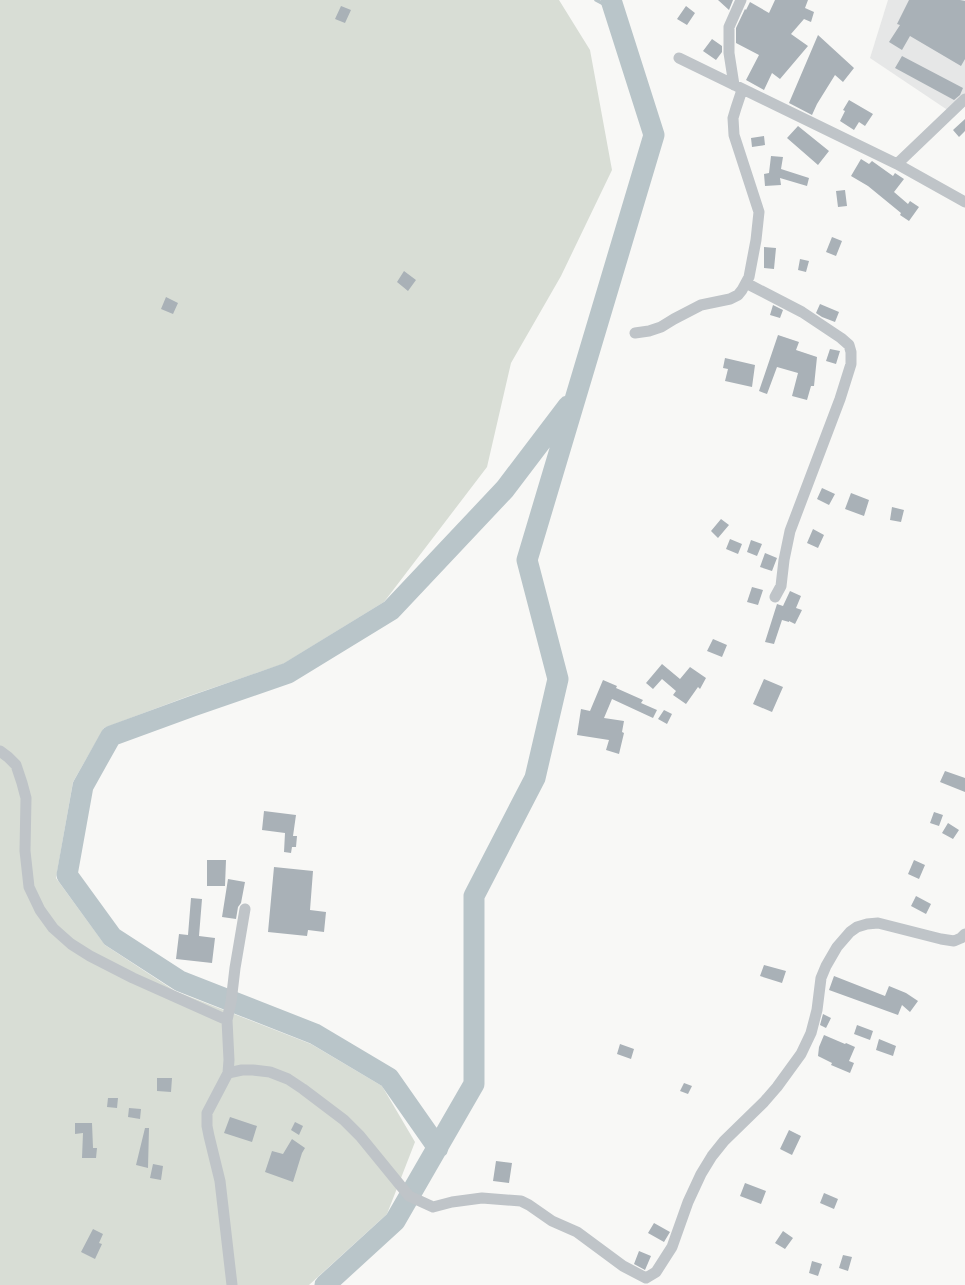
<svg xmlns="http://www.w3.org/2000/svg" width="965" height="1285" font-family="'Source Sans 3',sans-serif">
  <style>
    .built { fill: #e6e7e7 }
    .green { fill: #d8ddd5 }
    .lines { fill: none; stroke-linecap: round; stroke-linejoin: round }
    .stream { stroke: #b9c5c9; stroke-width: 3.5 }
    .river { stroke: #b9c5c9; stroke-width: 21 }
    .building { fill: #a9b1b7 }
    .street { stroke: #bfc4c8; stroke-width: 11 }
  </style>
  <rect width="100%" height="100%" fill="#f8f8f6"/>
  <!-- built -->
  <path class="built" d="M888,0H965V104L955,115L870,58Z"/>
  <!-- green -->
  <path class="green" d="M0,0H559L590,50L612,170L561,276L511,363L487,467L384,602L283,664L189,696L104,728L73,782L56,878L105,945L175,991L311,1044L382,1086L415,1142L387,1214L309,1285H0Z"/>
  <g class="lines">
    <!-- stream -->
    <path class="stream" d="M596,0L613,9"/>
    <!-- river -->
    <path class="river" d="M438,1148L389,1078L315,1034L180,981L112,937L67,875L83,786L111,736L193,706L288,673L391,610L505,489L568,406
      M325,1285L395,1221L474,1084V896L535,778L558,679L527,560L654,135L611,0"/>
  </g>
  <!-- building -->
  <path class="building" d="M718,0H733L729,10Z
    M775,0H808L805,8L814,12L811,22L804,19L791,34L808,46L780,79L772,73L764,90L746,80L759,55L736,43V28L745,9L746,10L750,2L769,13Z
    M909,0H960L965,1V59L961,66L910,36L902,50L889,42L900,25L897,24Z
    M341,6L351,10L345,23L335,19Z
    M686,6L695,13L687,25L677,19Z
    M818,35L854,68L843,82L835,75L817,104L812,115L789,103Z
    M712,39L722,46V52L716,60L703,51Z
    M902,56L963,88L960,95L954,100L895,68Z
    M849,100L873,114L865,126L859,122L854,130L840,121L845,111L843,110Z
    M965,119V131L959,137L953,130Z
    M798,126L829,151L818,165L787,138Z
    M764,136L765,145L752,147L751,138Z
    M771,156L783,157L781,169L809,178L807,186L780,178L781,185L765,186L764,174L769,173Z
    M861,159L869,164L872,161L893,176L895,173L904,179L894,192L908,204L910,201L919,207L909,221L900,215L901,213L868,186L851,176Z
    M845,190L847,206L838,207L836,191Z
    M832,237L842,241L836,256L826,252Z
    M764,247L776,248L774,269L764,268Z
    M800,259L809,261L806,272L798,270Z
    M404,271L416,280L408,291L397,282Z
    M166,297L178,303L173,314L161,309Z
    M820,304L839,312L835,322L822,317L816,313Z
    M773,305L783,310L780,318L770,315Z
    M778,335L799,342L796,350L817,357L814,386H811L807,400L792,396L798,373L777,367L767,394L759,391Z
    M830,349L840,351L836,364L826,361Z
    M725,358L755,365L752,387L725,381L728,369L723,368Z
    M822,488L835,494L829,505L817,499Z
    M851,493L869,500L864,516L845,509Z
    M892,507L904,510L901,522L890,520Z
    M721,519L729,525L718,538L711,531Z
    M813,529L824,535L818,548L807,543Z
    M730,539L742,544L738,554L726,549Z
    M751,540L762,544L757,556L747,552Z
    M765,553L777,558L772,571L760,567Z
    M752,587L763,590L758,605L747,602Z
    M790,591L801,596L796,608L802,610L795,624L789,621V622L782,620L774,644L765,642L777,604L783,606Z
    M713,639L727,645L722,657L707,651Z
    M662,664L680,679L690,667L706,678L700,689L698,687L686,704L673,695L676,691L662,679L653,689L646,683Z
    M764,679L783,687L772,712L753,704Z
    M603,680L617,686L616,688L643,700L641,703L657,710L653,718L612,699L604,718L624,721L622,732L624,733L619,754L606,750L609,740L577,735L581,709L590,711Z
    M664,710L672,714L667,724L658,719Z
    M945,771L965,778V792L940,782Z
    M264,811L296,815L293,836H297L296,847H292L291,853L284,852L285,833L262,830Z
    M934,812L943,815L939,826L930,823Z
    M948,823L959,830L953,839L942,833Z
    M207,860H226L225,886H207Z
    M914,860L925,865L919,879L908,874Z
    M274,867L313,871L310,910L326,912L324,932L308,930L307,936L268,932Z
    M228,879L245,882L241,903L238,907L236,919L222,917Z
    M916,896L931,904L926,914L911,906Z
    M191,898L202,899L199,936L215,938L212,963L176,959L179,934L188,935Z
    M764,965L786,971L782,983L760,976Z
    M834,976L885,996L889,986L906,993L918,1001L910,1012L902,1005L898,1015L829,990Z
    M823,1014L831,1018L826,1028L820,1025Z
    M857,1025L873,1031L870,1040L854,1034Z
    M824,1035L845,1044L846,1043L855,1047L849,1061L854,1063L850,1073L831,1065L832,1063L818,1056L819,1047Z
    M879,1039L896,1046L893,1056L876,1050Z
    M620,1044L634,1049L631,1059L617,1054Z
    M157,1078H172L171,1092L157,1091Z
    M684,1083L692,1086L688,1094L680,1091Z
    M108,1098H118L117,1108L107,1107Z
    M129,1108L141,1109L140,1119L128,1117Z
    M230,1117L257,1126L252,1142L224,1133Z
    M295,1122L303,1126L299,1135L291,1130Z
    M75,1123H92L93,1148H97L96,1158H82L83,1133L75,1134Z
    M145,1128H149L148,1168L136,1165Z
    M789,1130L801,1136L792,1155L780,1149Z
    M292,1139L305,1148L302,1153L293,1182L265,1172L272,1151L283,1154Z
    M496,1161L512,1163L509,1183L493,1181Z
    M153,1164L163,1166L161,1180L150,1178Z
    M745,1183L766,1191L761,1204L740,1196Z
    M824,1193L838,1199L834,1209L820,1203Z
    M654,1223L670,1232L664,1242L648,1233Z
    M93,1229L103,1234L99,1243L102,1244L95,1259L81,1252Z
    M783,1231L793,1238L785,1249L775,1243Z
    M639,1251L651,1256L645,1270L634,1264Z
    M843,1255L852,1257L848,1271L839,1268Z
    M812,1261L822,1264L818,1276L809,1273Z"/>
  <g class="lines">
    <!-- street -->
    <path class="street" d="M679,58L897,164L965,202
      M734,85L729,53V27L741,0
      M897,164L965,99
      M746,283L802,312L841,338L849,345L851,352V364L840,399L790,531L784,560L781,586L775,597
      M635,333L649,331L661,327L674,319L701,305L730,299L738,295L742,290L749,277L756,240L759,212L734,135L733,118L736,108L742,90
      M0,751L8,757L16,765L22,783L26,798L25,851L29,887L40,910L53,928L71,944L90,956L133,978L227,1020
      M228,1073L242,1070H253L270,1072L288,1079L303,1089L344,1120L360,1136L409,1196L433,1207L452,1202L482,1198L521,1201L529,1205L552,1221L577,1232L623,1266L646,1278L656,1272L672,1247L688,1202L701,1174L712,1156L724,1141L764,1102L777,1087L801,1054L811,1033L817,1010L821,978L826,966L837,947L850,932L857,927L867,924L878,923L941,939L954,941L961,938L965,934
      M232,1285L220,1181L209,1136L207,1126V1113L228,1073L229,1060L227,1020L231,1002L235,968L245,909"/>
  </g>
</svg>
